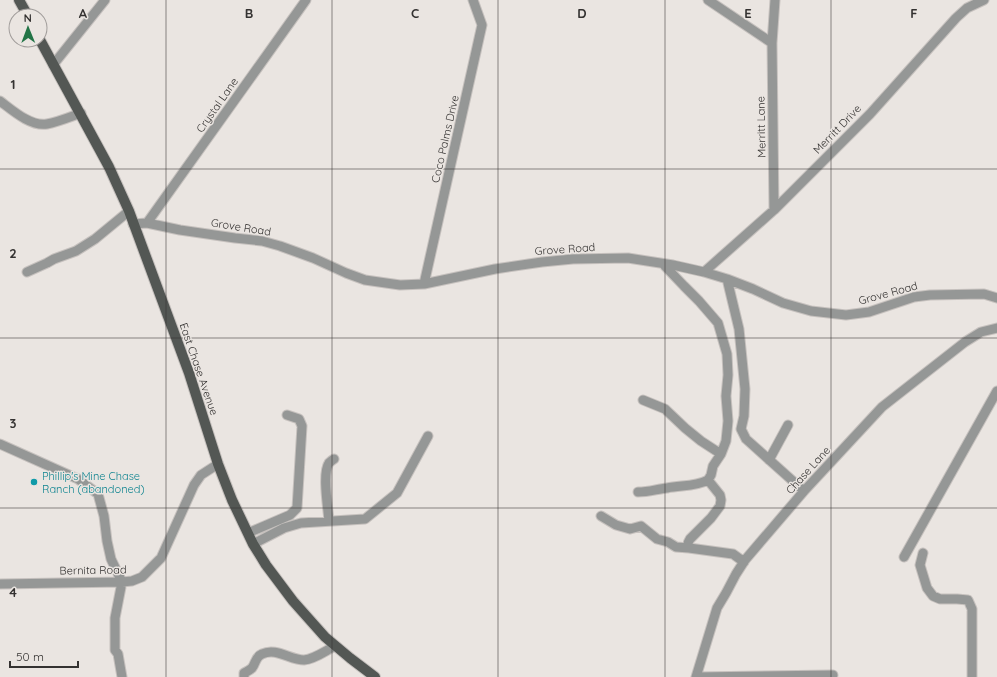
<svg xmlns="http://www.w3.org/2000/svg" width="997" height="677" font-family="Quicksand,sans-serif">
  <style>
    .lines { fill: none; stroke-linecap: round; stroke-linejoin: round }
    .minor-casing { stroke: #c6c1be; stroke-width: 11 }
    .major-casing { stroke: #c6c1be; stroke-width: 12 }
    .minor { stroke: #959796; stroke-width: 9 }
    .major { stroke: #535754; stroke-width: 10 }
    .grid { fill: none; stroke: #343231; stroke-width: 1; stroke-opacity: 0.55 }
    .culture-dot { fill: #0f9aa8; stroke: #eae5e1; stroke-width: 1.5 }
    .labels { text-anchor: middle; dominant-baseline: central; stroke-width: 3; stroke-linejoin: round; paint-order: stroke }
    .street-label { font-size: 11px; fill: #343231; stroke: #eae5e1 }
    .culture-label { font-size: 11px; fill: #0d838f; stroke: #eae5e1; text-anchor: start }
    .grid-label { font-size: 13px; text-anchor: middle; font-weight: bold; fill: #343231; stroke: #eae5e1; stroke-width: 3; stroke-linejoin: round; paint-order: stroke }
  </style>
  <rect width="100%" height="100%" fill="#eae5e1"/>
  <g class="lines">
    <!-- minor casing -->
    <g class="minor-casing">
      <path id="minor" d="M708,0L772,43
        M53,65L105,0
        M0,101C12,110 31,127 47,124C58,122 70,117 81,113
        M774,210L772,43L775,0
        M147,223L306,0
        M133,224L147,223L180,230L235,238L262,241L280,246L313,258L346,273L365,280L400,285L424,284L495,269L542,262L573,259L628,258L673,265L704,272L727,279L753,289L783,303L811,311L846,315L869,312L914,297L930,295L984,294L997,298
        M27,272L47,263L54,259L76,251L95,239L129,211
        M704,272L774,210L870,114L956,18L967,8L984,0
        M727,279L739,329L745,389L744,416L741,429L746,439L804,491
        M424,284L482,25L473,0
        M643,400L665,409L685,428L701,441L721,454L726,441L728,421L726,396L728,375L727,354L718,323L699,301L684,286L663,264
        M0,444L78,479L98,494L104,516L107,541L111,559L122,582L115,618V650L118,654L122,677
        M721,454L713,466L711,475L708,480L720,495L721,500L720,506L711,518L690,539C688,542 687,545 689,548L733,554L744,562
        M769,460L788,425
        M638,492C649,492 657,489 667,488C681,485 695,487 708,480
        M601,516L616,525L630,529L641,526L657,539L668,542L676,547L689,548
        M329,521C328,508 322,473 329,463C330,462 332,460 334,459
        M248,533L290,515L297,508L302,426L299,419L287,415
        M253,544L284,528L301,523L365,519L397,493L428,436
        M923,553L920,565L927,588L933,596L940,599H957L968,600L972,609V677
        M904,557L997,391
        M0,584L122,582L132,581L142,577L161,558L194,485L201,475L218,464
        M244,677V673C246,672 250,670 252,668C256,663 255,657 262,654C276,647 290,660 304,660C315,659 325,651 335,646
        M696,677L717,608L726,593L736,574L745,560L804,491L882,407L965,342L981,332L997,328
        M696,677L833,675"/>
    </g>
    <!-- major casing -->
    <g class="major-casing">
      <path id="major" d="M19,0L28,16
        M40,40L109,167L129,211L189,373L218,464L232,500L253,544L266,565L293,601L325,637L350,658L375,677"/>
    </g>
    <!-- minor -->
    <use href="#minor" class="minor"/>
    <!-- major -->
    <use href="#major" class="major"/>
  </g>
  <!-- grid -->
  <path class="grid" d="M166,0V677M332,0V677M498,0V677M665,0V677M831,0V677M0,169H997M0,338H997M0,508H997"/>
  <!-- markers -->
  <circle class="culture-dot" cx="34" cy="482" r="4"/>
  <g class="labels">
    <!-- street labels -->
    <g class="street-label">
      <text transform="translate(217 105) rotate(-55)">Crystal Lane</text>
      <text transform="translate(761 127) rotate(-91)">Merritt Lane</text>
      <text transform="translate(837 129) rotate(-46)">Merritt Drive</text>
      <text transform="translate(445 139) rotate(-77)">Coco Palms Drive</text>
      <text transform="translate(241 227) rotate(9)">Grove Road</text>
      <text transform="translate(565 249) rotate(-4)">Grove Road</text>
      <text transform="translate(888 293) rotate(-15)">Grove Road</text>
      <text transform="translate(199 369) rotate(71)">East Chase Avenue</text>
      <text transform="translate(808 470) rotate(-48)">Chase Lane</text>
      <text transform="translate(93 570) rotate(-1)">Bernita Road</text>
    </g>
    <!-- culture labels -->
    <g class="culture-label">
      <text x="42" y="476">Phillip's Mine Chase<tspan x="42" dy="13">Ranch (abandoned)</tspan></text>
    </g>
  </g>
  <g class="grid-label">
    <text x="83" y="18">A</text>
    <text x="249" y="18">B</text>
    <text x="415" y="18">C</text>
    <text x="582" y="18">D</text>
    <text x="748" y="18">E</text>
    <text x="914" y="18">F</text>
    <text x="13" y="89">1</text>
    <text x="13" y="258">2</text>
    <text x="13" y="428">3</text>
    <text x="13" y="597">4</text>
  </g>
  <!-- north arrow -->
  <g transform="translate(28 28) rotate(359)"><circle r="19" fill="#eae5e1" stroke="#a19d9b"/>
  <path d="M0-3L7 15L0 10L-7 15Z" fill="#227446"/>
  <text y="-6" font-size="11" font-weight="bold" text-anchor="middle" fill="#343231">N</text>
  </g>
  <!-- scale -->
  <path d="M10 661v6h68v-6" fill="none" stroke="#343231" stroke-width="2"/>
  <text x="16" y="661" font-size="12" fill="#343231" stroke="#eae5e1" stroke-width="3" paint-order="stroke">50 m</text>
</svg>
